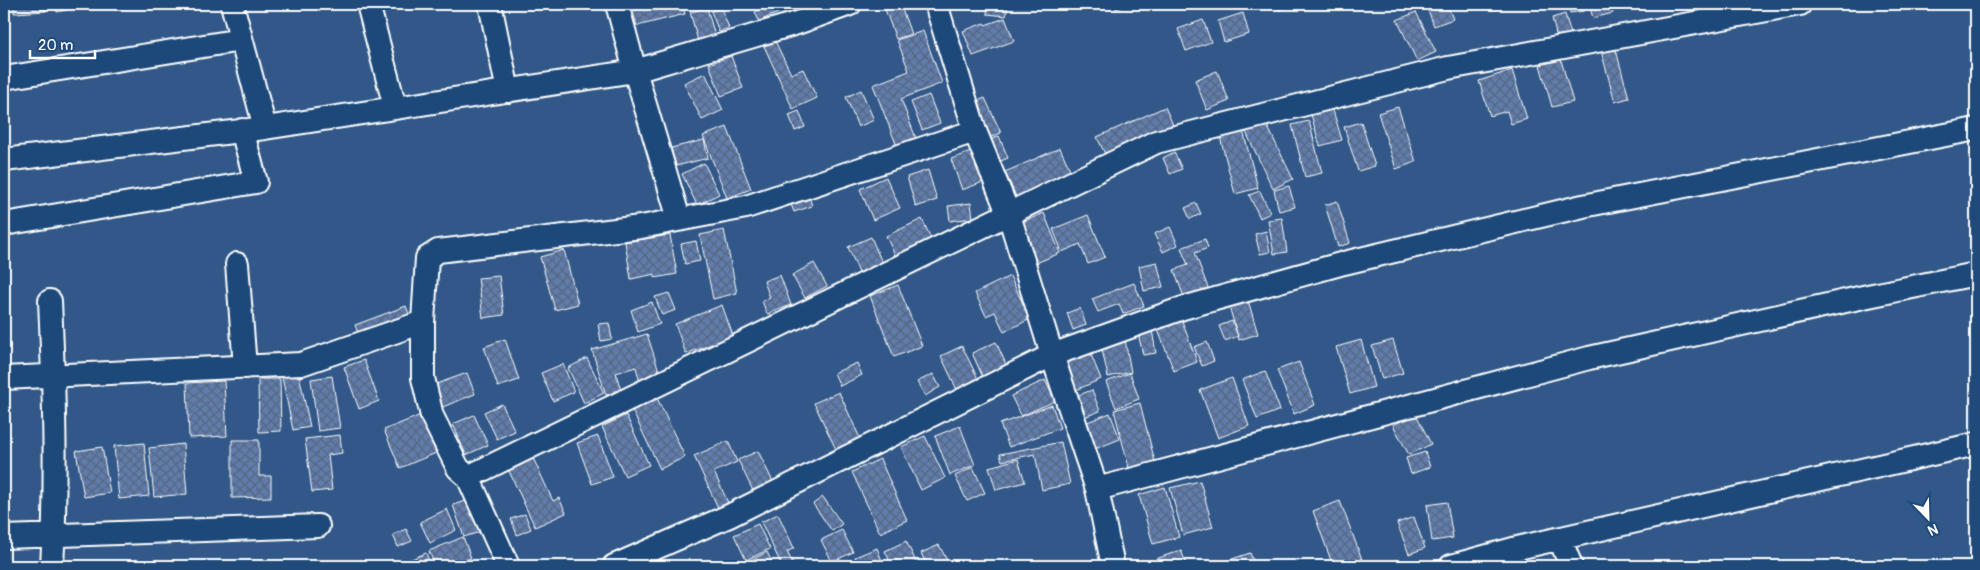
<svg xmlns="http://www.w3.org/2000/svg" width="1980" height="570" font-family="Pangolin,sans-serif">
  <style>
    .building { fill: url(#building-cross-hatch); stroke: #fff }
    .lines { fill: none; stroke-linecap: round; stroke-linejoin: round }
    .minor-casing { stroke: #fff; stroke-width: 26 }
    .minor { stroke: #1f4a7a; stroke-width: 22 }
  </style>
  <defs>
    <pattern id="building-cross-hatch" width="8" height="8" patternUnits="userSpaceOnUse" patternTransform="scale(1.25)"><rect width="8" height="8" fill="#5f7bab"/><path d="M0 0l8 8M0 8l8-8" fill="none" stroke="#566680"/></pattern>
  </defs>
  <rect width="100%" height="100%" fill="#315888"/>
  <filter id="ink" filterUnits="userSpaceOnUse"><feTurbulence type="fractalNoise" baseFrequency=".02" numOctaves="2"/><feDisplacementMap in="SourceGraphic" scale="10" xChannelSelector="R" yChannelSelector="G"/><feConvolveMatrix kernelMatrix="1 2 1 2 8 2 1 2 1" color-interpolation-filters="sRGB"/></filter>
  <g filter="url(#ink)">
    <!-- building -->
    <path class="building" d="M14,4H45L46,11L14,13Z
      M55,4H84L85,6L57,12Z
      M114,4H148L115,10Z
      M631,4H682L685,14L637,26Z
      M772,4H774L778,13L759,21L755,12Z
      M883,4H900L911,34L896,39Z
      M988,4H1008L1006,16L987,14Z
      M1114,4H1130L1116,9Z
      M1276,4H1293L1279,10Z
      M1428,4H1447L1453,19L1434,26L1426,5Z
      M1569,4H1583L1584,11L1570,13Z
      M1589,4H1611L1613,13L1593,18Z
      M707,8L715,36L698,41L690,12Z
      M721,8L729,28L719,32L711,11Z
      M1416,12L1436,52L1417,61L1397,20Z
      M1243,13L1249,34L1224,42L1218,21Z
      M1565,14L1571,34L1557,38L1552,18Z
      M1005,18L1014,41L973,56L963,31L984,23L985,25Z
      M1203,20L1211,42L1186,51L1178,29Z
      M923,31L942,83L901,99L917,141L898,149L873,85L909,71L897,40Z
      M775,41L791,74L803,69L817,98L793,109L764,46Z
      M1614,43L1629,98L1615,102L1600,47Z
      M731,56L743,88L721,96L709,64Z
      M1561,60L1573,102L1552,107L1540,65Z
      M1512,70L1527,119L1511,124L1507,111L1490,116L1479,81Z
      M1217,71L1229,101L1207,110L1195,80Z
      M705,73L723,110L702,120L684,83Z
      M861,90L874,120L858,127L846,97Z
      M929,95L940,123L922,130L911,102Z
      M985,98L1001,133L989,138L973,103Z
      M1331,104L1342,140L1320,146L1310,111Z
      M1165,107L1173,125L1106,156L1097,137Z
      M1398,107L1416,162L1396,169L1378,113Z
      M799,111L805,127L795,131L789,115Z
      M1265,121L1293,179L1273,189L1245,130Z
      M1309,121L1322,173L1305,177L1292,125Z
      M1361,122L1375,166L1358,171L1344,127Z
      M727,127L751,189L727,198L703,136Z
      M1242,127L1258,188L1235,194L1219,133Z
      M999,136L1008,158L996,163L987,141Z
      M704,140L708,158L676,166L671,148Z
      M1060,148L1073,176L1018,201L1005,172Z
      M971,152L983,182L962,190L951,159Z
      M1174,152L1182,169L1170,174L1163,158Z
      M704,163L719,194L697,205L682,174Z
      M928,170L937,200L916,207L907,177Z
      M886,177L900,208L873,220L860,189Z
      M1289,186L1295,207L1279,211L1274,190Z
      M1260,191L1270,213L1260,218L1249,195Z
      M809,196L812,206L794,212L790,202Z
      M1337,201L1350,243L1338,247L1325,205Z
      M971,203L973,218L950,221L948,206Z
      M1196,203L1201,214L1190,219L1185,208Z
      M1044,213L1060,253L1036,263L1020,223Z
      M1088,215L1105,257L1088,264L1080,244L1062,252L1053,229Z
      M1282,218L1287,252L1274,254L1268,220Z
      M922,219L934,245L898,262L886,236Z
      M1170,227L1178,245L1163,252L1154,234Z
      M724,230L737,293L713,299L700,235Z
      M1266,231L1270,252L1260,254L1255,234Z
      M670,235L677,274L655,278V274L631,279L625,242Z
      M871,237L883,265L860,275L848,247Z
      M1205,239L1208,248L1195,253L1208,288L1184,297L1174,270L1188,265L1181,248Z
      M696,241L700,261L685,264L681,244Z
      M564,250L578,304L555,310L540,257Z
      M1157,262L1163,287L1144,291L1139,266Z
      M814,263L827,286L805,298L792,275Z
      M780,275L791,305L767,314L762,301L770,298L764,281Z
      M499,276L504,315L483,318L478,278Z
      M1010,276L1030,319L1004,332L995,312L986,316L975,293Z
      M1134,283L1144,306L1123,314L1119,304L1098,312L1092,299Z
      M898,285L922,346L894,357L870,296Z
      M669,293L676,310L662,315L655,297Z
      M1247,297L1258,334L1239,340L1228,303Z
      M652,302L660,324L638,332L631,310Z
      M722,305L733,336L686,354L675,324Z
      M406,306L412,322L361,341L355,325Z
      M1080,308L1086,325L1073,330L1067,313Z
      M1182,321L1197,362L1174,371L1158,330Z
      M1232,321L1238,336L1225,341L1219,326Z
      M609,323L612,339L601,341L598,324Z
      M1152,330L1156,353L1143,355L1138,333Z
      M647,334L661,377L640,383L636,367L616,373L621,391L606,395L592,350Z
      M505,339L519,380L498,387L484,347Z
      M1125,340L1131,372L1108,377L1101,345Z
      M1361,340L1374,387L1350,394L1336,347Z
      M1393,340L1403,373L1382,379L1372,346Z
      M996,342L1009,371L985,382L972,353Z
      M1207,342L1214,361L1202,366L1194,347Z
      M1087,345L1101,379L1076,390L1062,355Z
      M962,346L981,385L960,396L941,356Z
      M587,358L604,393L584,403L568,368Z
      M364,360L379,401L359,409L344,367Z
      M1299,362L1315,405L1294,414L1277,370Z
      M857,363L862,375L840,386L834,373Z
      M563,364L574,392L553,401L541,373Z
      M1265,371L1280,410L1257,419L1242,380Z
      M467,373L475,394L440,408L431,386Z
      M1130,373L1139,399L1116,408L1106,382Z
      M299,374L310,427L293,430L282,377Z
      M933,374L940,387L925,396L917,382Z
      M332,376L340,428L318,431L311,379Z
      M1232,378L1249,426L1218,438L1200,390Z
      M258,379H280L281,431L259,432Z
      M1045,380L1055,401L1021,416L1011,396Z
      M224,381L227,436L189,438L187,383Z
      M1092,390L1100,411L1079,419L1071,398Z
      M839,392L864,447L840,458L814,403Z
      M657,398L685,457L660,469L632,410Z
      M1140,403L1155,462L1129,468L1114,410Z
      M502,404L515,431L497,439L484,412Z
      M1052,405L1060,428L1009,447L1000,424Z
      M1110,413L1120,439L1095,449L1085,423Z
      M1416,414L1431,444L1409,455L1393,425Z
      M421,415L436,453L400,468L384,430Z
      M474,415L488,445L466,455L453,424Z
      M626,415L649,465L625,476L602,427Z
      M960,426L975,465L950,475L935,436Z
      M340,435L342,453L328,455L332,490L312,492L305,439Z
      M598,436L613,477L592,484L577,443Z
      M925,436L945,478L921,490L901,447Z
      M232,440H259V476H271V497L232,498Z
      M728,441L737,462L714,472L730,507L720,512L694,456Z
      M1061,442L1070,484L1042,490L1035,454L1002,461L1000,454Z
      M144,443L149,496L119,499L114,446Z
      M183,444L187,494L154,497L149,448Z
      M102,447L110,493L84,497L76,451Z
      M758,451L775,486L755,495L738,460Z
      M1425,452L1430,467L1411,474L1406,458Z
      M533,458L553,501L559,498L566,513L535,527L508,469Z
      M880,459L907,520L880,533L852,472Z
      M1018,459L1025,482L996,490L989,467Z
      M973,467L985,493L967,501L955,476Z
      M1200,481L1213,527L1183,535L1170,488Z
      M1165,487L1179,537L1153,544L1139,495Z
      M823,497L842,524L832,531L813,504Z
      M468,500L480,532L464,537L453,505Z
      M1340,501L1363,562L1351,566H1333L1313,511Z
      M1447,502L1453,538L1432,541L1427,505Z
      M447,509L456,530L430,543L420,522Z
      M525,514L531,529L517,535L511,519Z
      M778,514L794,548L787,552L794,566H782L761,522Z
      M1414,517L1425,548L1409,554L1397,523Z
      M758,524L770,549L746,560L734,535Z
      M406,529L412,541L398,547L393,535Z
      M842,530L853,552L832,562L821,540Z
      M463,537L471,558L450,566H435L429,551Z
      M906,541L918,566H892L885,551Z
      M939,545L950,566H927L921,553Z
      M877,548L884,566H858L855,557Z
      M1181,550L1187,566H1159L1156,559Z
      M767,552L774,566H752L749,561Z
      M426,553L431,566H403L402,563Z
      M1250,553L1255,566H1232L1229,560Z"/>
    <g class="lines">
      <!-- minor casing -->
      <g class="minor-casing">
        <path id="minor" d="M232,4L265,128
          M368,4L395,107
          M490,4L508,91
          M617,4L635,71L679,219
          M936,4L975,131L1009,215L1052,355L1097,489L1113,566
          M4,78L241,40
          M4,160L265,128L635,71L797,23L850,4
          M4,224L256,182L242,130
          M237,264L245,367
          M50,301C54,389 57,479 52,566
          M4,378L301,364L423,322
          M468,477L1156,142L1448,68L1800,4
          M1097,489L1589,358L1868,296L1976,274
          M4,537L318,526
          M1560,539L1571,566
          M508,566L468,477L458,468L432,416L423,378V322L427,258L438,251L641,227L746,207L975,131
          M614,566L729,516L1052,355L1183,308L1344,263L1583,206L1976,129
          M1451,566L1513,549L1976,444"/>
      </g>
      <!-- minor -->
      <use href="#minor" class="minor"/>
    </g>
  </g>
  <!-- margin -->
  <rect width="1980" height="570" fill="none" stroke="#1f4a7a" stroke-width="20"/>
  <rect x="10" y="10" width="1960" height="550" fill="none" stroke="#fff" stroke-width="2" filter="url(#ink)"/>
  <!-- north arrow -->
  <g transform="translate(1928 518) rotate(157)" stroke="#1f4a7a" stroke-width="4" paint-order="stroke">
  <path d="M0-4L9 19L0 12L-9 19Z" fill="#ffffff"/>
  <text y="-8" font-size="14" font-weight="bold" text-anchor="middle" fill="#ffffff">N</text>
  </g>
  <!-- scale -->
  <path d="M30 50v8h65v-8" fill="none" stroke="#ffffff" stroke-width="2.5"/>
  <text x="38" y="50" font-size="15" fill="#ffffff" stroke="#1f4a7a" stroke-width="4" paint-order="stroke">20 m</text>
</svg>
